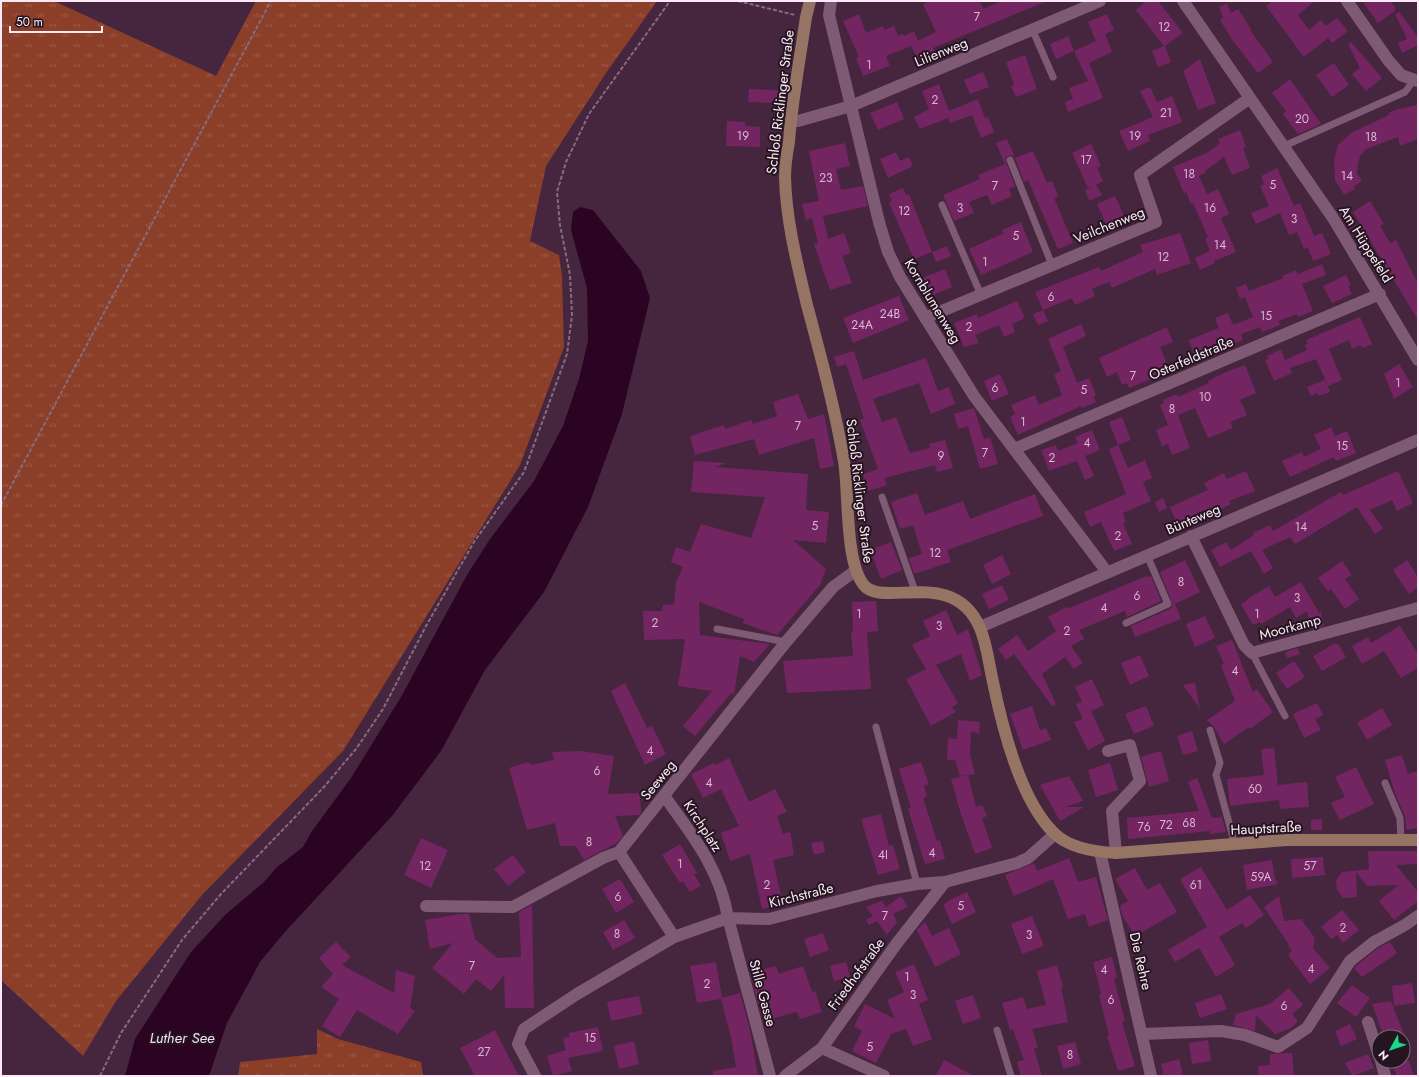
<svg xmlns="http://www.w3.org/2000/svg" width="1419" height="1077" font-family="Jost,sans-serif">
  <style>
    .grass { fill: url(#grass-tufts) }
    .water { fill: #2c0423 }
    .building { fill: #732562 }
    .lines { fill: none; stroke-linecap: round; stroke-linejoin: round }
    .path { stroke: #876b80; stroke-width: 2; stroke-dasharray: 4 2; stroke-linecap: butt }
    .lane { stroke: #7e5a74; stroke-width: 7 }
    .street { stroke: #7e5a74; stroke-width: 12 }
    .secondary { stroke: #957464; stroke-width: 12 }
    .labels { text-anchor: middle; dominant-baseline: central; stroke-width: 4; stroke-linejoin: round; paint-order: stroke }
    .number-label { font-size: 12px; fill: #dbb8d2 }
    .street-label { font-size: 14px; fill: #fee9f7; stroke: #241520 }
    .water-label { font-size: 15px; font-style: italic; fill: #f2dbeb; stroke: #241520 }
  </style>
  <defs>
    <pattern id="grass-tufts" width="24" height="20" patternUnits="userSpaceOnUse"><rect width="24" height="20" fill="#8b3f28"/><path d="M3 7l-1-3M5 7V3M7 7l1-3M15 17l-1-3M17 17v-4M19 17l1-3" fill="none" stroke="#9c5b48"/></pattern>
  </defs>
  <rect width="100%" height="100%" fill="#46263e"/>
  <!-- grass -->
  <path class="grass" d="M1,1H54L216,76L256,1H657L606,73L546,166L530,241L559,255L562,276L564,347L520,465L343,751L202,895L116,1001L83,1056L1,980Z
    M317,1029L338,1039L421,1062L423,1076H238L240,1062L317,1054Z"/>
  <!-- water -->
  <path class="water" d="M580,207L593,210L641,271L650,298L622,414L588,507L544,592L485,670L441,751L392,816L284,933L260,962L227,1023L209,1076H125L135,1039L191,952L226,914L264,882L276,868L303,847L312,831L351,778L401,697L467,575L490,539L534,481L563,426L579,379L588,341L587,288L571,230L573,212Z"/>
  <!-- building -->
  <path class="building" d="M930,1H980L983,9L1002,1H1047L933,48L935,52L918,59L911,46L886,56L890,66L863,76L856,58L859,57L843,21L859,14L866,33L883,26L884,30L894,26L898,36L903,34L904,36L914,31L918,41L936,32L923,4Z
    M1146,1H1158L1183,33L1165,46L1171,62L1158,67L1152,51L1164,46L1136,10Z
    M1272,1H1315L1298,15L1309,30L1321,20L1326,26L1337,18L1348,31L1332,43L1328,38L1304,57L1266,6Z
    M1362,1H1390L1395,7V11L1378,23Z
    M1227,3L1231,13L1238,9L1251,29L1250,30L1273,62L1258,73L1233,41L1220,20L1223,18L1219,7Z
    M1399,12L1418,37V45L1402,53L1398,43L1407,39L1395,14Z
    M1107,14L1114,30L1105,34L1112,52L1089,63L1103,98L1068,112L1065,102L1073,99L1069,88L1088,81L1074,51L1096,41L1088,22Z
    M1068,36L1074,51L1056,59L1050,44Z
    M1351,42L1382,78L1366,91L1352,74L1360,68L1348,44Z
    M1025,55L1037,89L1016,97L1011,86L1014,84L1006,62Z
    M1200,59L1216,103L1198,110L1183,71Z
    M1334,63L1349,85L1332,97L1316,75Z
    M983,72L989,87L970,94L964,80Z
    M1290,79L1321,124L1298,134L1283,114L1286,111L1272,93Z
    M939,84L949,111L978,99L985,118L988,117L994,132L981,138L972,115L950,123L948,118L920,129L914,117L929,109L922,91Z
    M1150,87L1157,102L1172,96L1182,122L1148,135L1150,141L1128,151L1119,131L1153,117L1140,91Z
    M749,89L778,90L777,103L748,102Z
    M897,102L904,119L878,130L870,113Z
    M1418,105V139L1400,146L1398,137L1366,149L1360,156L1358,164L1357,173L1362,181L1353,187L1355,189L1344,195L1335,180L1334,160L1338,145L1351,133L1389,115L1388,113L1398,109Z
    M727,121L745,122V126L760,127V147L726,146Z
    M1240,130L1246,147L1243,148L1250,168L1232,175L1224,157L1205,171V173L1199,176L1207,194L1218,189L1229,214L1221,218L1236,252L1214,261L1215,263L1200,270L1195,258L1210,251L1205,239L1208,237L1193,203L1191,204L1186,192L1184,193L1173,167L1207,153L1220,143L1218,139Z
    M1007,139L1015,158L1033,151L1047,183L1052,181L1058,196L1054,198L1073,243L1058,249L1028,180L1024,182L1015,158L1011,155L1006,157L1005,160L1015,186L1009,189L1012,196L992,205L987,195L969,202L974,213L954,221L943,195L980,179L978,175L1005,164L996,143Z
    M845,143L850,166L836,169L841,190L863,186L868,206L823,216L828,239L844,233L851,253L842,256L852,283L830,290L814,244L818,243L812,218L806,220L802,204L819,201L809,151Z
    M1091,144L1101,166L1097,168L1103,181L1096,185L1102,195L1089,201L1085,190L1094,186L1088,188L1072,153Z
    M896,152L900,161L909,157L913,166L888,178L880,159Z
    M1277,168L1294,206L1300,203L1314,236L1322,233L1331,254L1313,261L1308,248L1304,249L1297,232L1289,235L1280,213L1256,224L1251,213L1269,206L1260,186L1264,184L1261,176Z
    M903,188L906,195L909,194L932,252L914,259L889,203L892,201L889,194Z
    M1115,196L1124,216L1106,224L1097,204Z
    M1370,201L1384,224L1380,226L1390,243L1396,240L1418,284V320L1353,212Z
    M1021,222L1033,252L981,275L969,249L1004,233L1002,230Z
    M1180,233L1191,263L1157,275L1155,269L1112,288L1109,282L1092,289L1095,296L1075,305L1072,298L1043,310L1035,292L1099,267L1101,271L1143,252L1140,245Z
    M947,246L951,256L936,262L932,252Z
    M1322,264L1326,275L1302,284L1313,311L1298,317L1297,314L1278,321L1280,325L1262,332L1260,327L1241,334L1243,340L1200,358L1198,353L1194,355L1189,340L1219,328L1215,318L1228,313L1233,325L1253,317L1245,297L1240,299L1236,288L1246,284L1249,291L1283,278L1282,276L1296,270L1298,274Z
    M945,269L952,287L929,297L922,278Z
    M1346,275L1351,285L1348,286L1352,294L1332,303L1323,286Z
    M899,296L909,320L853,343L843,318Z
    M1017,301L1025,318L1012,324L1015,332L1004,337L999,325L975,335L979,343L964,347L954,323L977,314L978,318Z
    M1043,310L1048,321L1038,325L1033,314Z
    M1360,317L1372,344L1362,348L1360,345L1352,349L1349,340L1329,349L1342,380L1328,386L1316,359L1290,368L1292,373L1274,381L1265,360L1269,359L1267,356L1281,349L1285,360L1307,350L1305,345L1308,344L1306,340Z
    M1081,324L1086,336L1063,347L1077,383L1089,378L1096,395L1094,397L1096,402L1082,408L1081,406L1018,435L1010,417L1015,414L1011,405L1035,395L1039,405L1062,395L1054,374L1061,371L1048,339Z
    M1167,327L1173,342L1160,347L1170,371L1129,388L1127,383L1122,385L1117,372L1107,377L1099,358Z
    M854,351L863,380L926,358L938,391L949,387L955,404L931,414L919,383L873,399L882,422L896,417L910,453L930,448L929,444L945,440L953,468L937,472L935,465L884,478L887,485L868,491L863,474L878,469L860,420L864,418L846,364L837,367L834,357Z
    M1399,364L1413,387L1394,399L1384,374Z
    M1245,365L1256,393L1240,400L1247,415L1230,422L1233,428L1208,438L1195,408L1178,415L1190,448L1172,455L1168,444L1162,446L1156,430L1168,425L1160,405L1164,403L1163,400L1177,394L1178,397L1209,383L1208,381L1226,372Z
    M1000,374L1009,394L992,401L984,381Z
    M1325,380L1330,392L1318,396L1317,393L1311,396L1307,387Z
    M798,394L808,419L824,414L834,466L820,469L814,438L759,455L754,439L695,455L690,436L724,425L725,429L751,420L753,424L777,416L773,402Z
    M974,408L984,439L990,437L998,464L980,469L968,426L958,429L954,414Z
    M1122,417L1131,440L1118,445L1109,422Z
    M1331,427L1335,436L1347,431L1356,453L1336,461L1334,457L1290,477L1282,461L1302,452L1304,457L1321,449L1314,435Z
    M1092,430L1100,450L1085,456L1094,476L1085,480L1077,461L1049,471L1041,450L1056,445L1058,451L1078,443L1075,437Z
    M1118,445L1128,468L1145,460L1152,478L1143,482L1151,501L1123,513L1126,522L1123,523L1132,544L1114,551L1101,522L1090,527L1084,512L1126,494L1109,449Z
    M694,461L726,463L715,467L808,474L806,510L829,512L826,543L793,540L826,569L820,585L777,635L743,623L744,619L699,602L700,635L770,644L754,662L740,656L734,694L731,693L695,736L683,726L712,691L678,686L685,639L644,640L643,611H662L663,605L674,604L676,582L683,567L671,562L676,547L690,552L701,524L751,538L765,497L691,492Z
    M1246,471L1255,491L1229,501L1231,504L1219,510L1217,505L1177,523L1170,507L1208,490L1204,483L1224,473L1227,479Z
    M1398,471L1413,503L1397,511L1392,500L1370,510L1383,528L1375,534L1357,507L1295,544L1290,537L1262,550L1273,568L1264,574L1251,551L1220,567L1211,550L1226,542L1231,550L1254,535L1253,533L1270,525L1273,531L1341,492L1343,495Z
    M917,493L925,515L963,501L970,519L1035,494L1043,516L947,550L951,562L914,574L909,558L922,554L913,525L900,529L891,502Z
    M1163,498L1167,508L1159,512L1155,502Z
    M891,542L902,570L881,579L870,550Z
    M1002,555L1011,574L992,584L983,565Z
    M1185,560L1200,592L1175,604L1181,619L1135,637L1131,626L1170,609L1173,605L1160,572Z
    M1407,560L1418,577V587L1409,594L1393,570Z
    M1342,561L1352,575L1345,579L1359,599L1345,609L1331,589L1328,591L1318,578Z
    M1147,576L1148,577L1151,576L1161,601L1127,617L1125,611L1079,630L1084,639L1071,646L1083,663L1074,669L1065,657L1042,674L1056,704L1052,706L1014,654L1006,660L998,649L1017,635L1028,651L1056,631L1048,617L1066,607L1067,609Z
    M1301,582L1319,613L1321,612L1324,626L1312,629L1307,611L1296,618L1290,607L1261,624L1260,622L1253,625L1241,604L1247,601L1246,600L1269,586L1275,597Z
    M1002,585L1009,600L989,609L982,594Z
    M876,601L878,631L867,632L871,689L787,693L783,661L853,656L851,632H853L852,602Z
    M946,610L957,635L968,629L982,675L970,681L961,654L936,665L958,703L952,707L956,712L931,726L906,679L926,669L912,645L930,636L923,621Z
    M1205,616L1215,638L1195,647L1186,624Z
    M1400,626L1418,654V668L1401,678L1384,651L1362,664L1352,646L1368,637L1371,643Z
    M1232,640L1253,692L1257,689L1273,712L1250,729L1249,727L1224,744L1214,727L1207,720L1235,701L1221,665L1224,664L1216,646Z
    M1334,644H1338L1346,657L1322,671L1313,656Z
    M1298,648L1300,654L1287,658L1285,652Z
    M1140,655L1149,676L1130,685L1121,663Z
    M1294,661L1305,677L1287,689L1276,673Z
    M1092,679L1104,705L1091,711L1105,741L1088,750L1074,722L1083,719L1076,704L1082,702L1075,687Z
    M625,683L647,728L652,726L666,754L645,765L611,691Z
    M1195,683L1200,709L1183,685Z
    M1317,703L1323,715L1315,719L1321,730L1304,738L1293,714Z
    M1032,706L1040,730L1046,728L1051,740L1023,750L1010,714Z
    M1146,706L1154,726L1134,734L1125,714Z
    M1382,708L1392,725L1367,740L1357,723Z
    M958,720L980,722L979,733L971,732L970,755L975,774L968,775L976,807L982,805L987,816L982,818L992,848L975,854L960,811L951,779L967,775L960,776L955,760H947L948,738L957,739Z
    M1192,731L1198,751L1183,755L1177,736Z
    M1274,748L1278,785L1307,782L1309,807L1280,809L1279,800L1230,806L1227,779L1264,775L1261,749Z
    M580,751L614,756L608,794L640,793L641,813L639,815L615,816L623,836L617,843L584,860L576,846H560L555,823L527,830L509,768L528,762L531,765L554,760L552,752Z
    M1161,751L1169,781L1149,787L1141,757Z
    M1402,755L1408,774L1418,771V828L1406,830L1405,816L1396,796L1385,760Z
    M729,758L749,802L775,789L787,812L777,816L783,834L790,832L794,855L773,860L783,905L762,909L750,854L730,861L721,833L739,826L721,789L703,798L691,774L714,763L715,765Z
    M921,762L929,784L924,786L927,797L923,798L937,841L940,840L945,859L925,864L908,809L911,808L899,769Z
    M1110,763L1118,790L1096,797L1088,770Z
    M1356,767L1374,804L1340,820L1331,803L1345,797L1335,777Z
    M1069,776L1083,801L1065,807H1084L1060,821L1040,785Z
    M1197,778L1212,818L1222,817L1226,832L1210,834V831L1128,839L1127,818L1199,811L1188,782Z
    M881,814L889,846L893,845L900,869L878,875L861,819Z
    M1322,819V830H1311V820Z
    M421,838L448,850L431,888L404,875Z
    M823,841L825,852L814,855L811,843Z
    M680,844L697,873L694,874L701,886L690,892L683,881L680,883L662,855Z
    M1368,851H1418V864L1396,865L1418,892V901L1394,920L1379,901L1398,885L1367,886L1356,872L1357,897L1343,898L1337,890L1336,880L1342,872L1369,869Z
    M513,855L526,872L508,886L494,869Z
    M1323,857L1325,875L1292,878L1291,859Z
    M1069,858L1078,882L1096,877L1108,920L1089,927L1085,914L1068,919L1053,879L1014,896L1005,875L1034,863L1037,871Z
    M1272,860L1275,879L1278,884L1247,890L1243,865Z
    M1201,867L1227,910L1250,895L1264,915L1246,928L1242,923L1219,937L1235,965L1216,977L1199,948L1175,962L1168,950L1207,927L1180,879Z
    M1135,868L1147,890L1160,883L1177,912L1135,936L1122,915L1120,906L1128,901L1115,879Z
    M620,879L634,902L616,913L602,889Z
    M967,892L976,912L952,924L943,905L948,901Z
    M901,896L908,907L893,914L897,922L887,935L877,921L869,925L866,920L873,916L866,907L882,901L886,907Z
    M1279,896L1284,921L1301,919L1315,938L1313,948L1330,968L1310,984L1288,955L1292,951L1288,946L1289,945L1264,907Z
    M532,905L534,1008H505L504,975L491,991L476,979L464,994L432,968L453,943L430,949L425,920L459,914H469L475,939L497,958L521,957L519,912Z
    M1342,910L1359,930L1343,943L1337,935L1332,939L1321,927Z
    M1032,916L1044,946L1022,954L1011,924Z
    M624,920L635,938L613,950L603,932Z
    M925,922L932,936L949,928L961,954L935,967L917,930Z
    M823,933L829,950L810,957L804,939Z
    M336,942L351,957L342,965L394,993L396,970L415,976L410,1008L415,1011L398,1034L357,1010L340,1037L322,1026L339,999L321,987L333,974L319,958Z
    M1390,942L1397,953L1362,977L1354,968L1356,966L1378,948Z
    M1112,957L1117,978H1114L1125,1021L1122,1022L1135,1066L1118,1071L1107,1036L1109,1035L1099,995L1101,994L1093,962Z
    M716,962L722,998L740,993L750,1030L758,1076H714L713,1071L736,1067L731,1037L721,999L697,1003L690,966Z
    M846,962L850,977L834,981L830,966Z
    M914,964L928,1000L919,1004L932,1039L913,1046L906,1029L891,1034L876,1063L852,1051L862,1031L854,1027L865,1004L895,1019L887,1000L904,992L895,972Z
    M1057,965L1063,987H1061L1068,1022L1032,1029L1038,1047L1034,1049L1042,1076H1021L1017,1062L1024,1060L1013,1029L1010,1030L1002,1003L1023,997L1027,1009L1046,1005L1037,971Z
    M776,966L779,974L803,966L812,992L815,991L822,1012L800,1019L797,1012L763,1021L750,973Z
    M1412,983L1415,1003L1394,1006L1392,986Z
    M1352,985L1370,998L1356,1017L1337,1003Z
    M1289,988L1303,1005L1292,1014L1298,1021L1291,1028L1275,1034L1256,1015L1255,1031L1233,1025L1236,1014L1270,1004Z
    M1221,994L1227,1009L1200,1018L1195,1003Z
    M973,995L981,1018L963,1024L955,1001Z
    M639,996L643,1014L611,1021L607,1002Z
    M1391,1001L1403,1032L1384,1037L1372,1004Z
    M1350,1024L1357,1039L1341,1046L1335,1031Z
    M598,1027L603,1051L568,1058L572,1071L553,1076L547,1056L566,1050L567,1056L563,1038L569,1037V1033Z
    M495,1030L515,1069L519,1076H475L460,1048Z
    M1208,1040L1211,1061L1192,1064L1189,1043Z
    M634,1041L639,1064L619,1069L614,1046Z
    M1075,1042L1081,1064L1063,1069L1057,1046Z
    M1292,1053L1294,1076H1259L1258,1066L1270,1065V1054Z
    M1368,1054L1374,1068L1352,1076L1345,1063Z
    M1179,1059L1183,1076H1164L1161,1064Z
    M944,1060L974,1076H936Z
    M1391,1061H1409L1414,1076H1397Z"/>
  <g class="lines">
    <!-- path -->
    <path class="path" d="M738,1L795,15
      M1,505L271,1
      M100,1076L121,1033L182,940L221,894L323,788L356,749L383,709L426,626L474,542L524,472L567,354L572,315L570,275L560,225L557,192L566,162L589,114L670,1"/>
    <!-- lane -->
    <path class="lane" d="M1033,31L1053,77
      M1284,146L1405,92L1414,80
      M1010,160L1052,265
      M942,205L981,295
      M882,497L915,591
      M1126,623L1168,604L1147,555
      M717,629L786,642
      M1252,653L1285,716
      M876,727L917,884
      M1210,730L1220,763L1216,775L1235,845
      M1385,783L1400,818L1401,841
      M997,1030L1011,1076"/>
    <!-- street -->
    <path class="street" d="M831,1L829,15L879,222L888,252L900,277L974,396L1107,572
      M1183,1L1333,218L1418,360
      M1347,1L1388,60L1401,75L1418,81
      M791,119L798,121L851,106L1100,1
      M925,318L1156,222L1140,175L1250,98
      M1014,449L1380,294
      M1191,536L1244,645L1252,653L1418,608
      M980,627L1418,440
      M1108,751L1130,745L1140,781L1112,811L1116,853
      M665,797C693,836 720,869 728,918L770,1076
      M619,852L674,937
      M1100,852L1151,1076
      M426,906L513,907L603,858L619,852L786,642L833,587L855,571
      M1368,1022L1379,1056
      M1142,1034L1221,1031L1245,1035L1278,1047L1307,1028L1350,961L1374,942L1405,925L1418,916
      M822,1048L884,1076
      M1381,1061L1385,1076
      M535,1076L518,1044L524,1029L577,994L674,937L728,918L769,919L877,891L917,884L945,882L1017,863L1028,858L1055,834
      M785,1076L822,1048L897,943L945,882"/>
    <!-- secondary -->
    <path class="secondary" d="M810,1L806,17C800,59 792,100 789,142C787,153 785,165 785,177C786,220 797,263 807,305C821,357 835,409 844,461C849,493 845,560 863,584C881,610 953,565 980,628C987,644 989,665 993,682C1002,726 1021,802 1055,834C1070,848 1096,852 1116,853L1287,840H1418"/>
  </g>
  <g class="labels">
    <!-- number labels -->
    <g class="number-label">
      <text x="977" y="17">7</text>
      <text x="1164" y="27">12</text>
      <text x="869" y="65">1</text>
      <text x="935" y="100">2</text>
      <text x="1166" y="113">21</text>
      <text x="1302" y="119">20</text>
      <text x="743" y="136">19</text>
      <text x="1135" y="136">19</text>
      <text x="1371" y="137">18</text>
      <text x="1086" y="160">17</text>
      <text x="1189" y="174">18</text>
      <text x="1347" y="176">14</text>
      <text x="826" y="178">23</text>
      <text x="1273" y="185">5</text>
      <text x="995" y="186">7</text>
      <text x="960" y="208">3</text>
      <text x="1210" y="208">16</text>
      <text x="904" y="211">12</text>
      <text x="1294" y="219">3</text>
      <text x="1016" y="236">5</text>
      <text x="1220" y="245">14</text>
      <text x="1163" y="257">12</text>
      <text x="985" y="262">1</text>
      <text x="1051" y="297">6</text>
      <text x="890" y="314">24B</text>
      <text x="1266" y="316">15</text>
      <text x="862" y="325">24A</text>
      <text x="969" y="327">2</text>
      <text x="1133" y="376">7</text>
      <text x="1398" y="383">1</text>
      <text x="995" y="388">6</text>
      <text x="1084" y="390">5</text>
      <text x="1205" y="397">10</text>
      <text x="1172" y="409">8</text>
      <text x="1023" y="422">1</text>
      <text x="798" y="426">7</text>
      <text x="1087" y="443">4</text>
      <text x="1342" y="446">15</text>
      <text x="985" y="453">7</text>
      <text x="941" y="456">9</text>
      <text x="1052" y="458">2</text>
      <text x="815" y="526">5</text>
      <text x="1301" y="527">14</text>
      <text x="1118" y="536">2</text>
      <text x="935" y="553">12</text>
      <text x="1181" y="582">8</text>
      <text x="1137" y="596">6</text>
      <text x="1297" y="598">3</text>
      <text x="1104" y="608">4</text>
      <text x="859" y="614">1</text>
      <text x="1257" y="614">1</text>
      <text x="655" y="623">2</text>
      <text x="939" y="626">3</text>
      <text x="1067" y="631">2</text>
      <text x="1235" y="671">4</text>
      <text x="650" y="751">4</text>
      <text x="597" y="771">6</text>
      <text x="709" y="783">4</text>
      <text x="1255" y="789">60</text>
      <text x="1189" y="823">68</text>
      <text x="1166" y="825">72</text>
      <text x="1144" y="827">76</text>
      <text x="589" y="842">8</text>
      <text x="932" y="853">4</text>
      <text x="883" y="855">4I</text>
      <text x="680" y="864">1</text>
      <text x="425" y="866">12</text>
      <text x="1310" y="866">57</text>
      <text x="1261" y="877">59A</text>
      <text x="767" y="885">2</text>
      <text x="1196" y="885">61</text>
      <text x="618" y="897">6</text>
      <text x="961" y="906">5</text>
      <text x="885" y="916">7</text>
      <text x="1343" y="928">2</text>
      <text x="617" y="934">8</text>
      <text x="1029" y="935">3</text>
      <text x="472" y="966">7</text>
      <text x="1311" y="969">4</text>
      <text x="1104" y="970">4</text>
      <text x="907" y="977">1</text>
      <text x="707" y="984">2</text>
      <text x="913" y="995">3</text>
      <text x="1111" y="1000">6</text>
      <text x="1284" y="1006">6</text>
      <text x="590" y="1038">15</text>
      <text x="870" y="1047">5</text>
      <text x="484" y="1052">27</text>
      <text x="1070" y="1055">8</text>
    </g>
    <!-- street labels -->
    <g class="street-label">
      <text transform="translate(941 52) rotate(-22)">Lilienweg</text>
      <text transform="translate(780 102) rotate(-83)">Schloß Ricklinger Straße</text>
      <text transform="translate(1109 225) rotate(-22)">Veilchenweg</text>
      <text transform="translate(1366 244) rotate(58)">Am Hüppefeld</text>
      <text transform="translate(933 301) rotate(59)">Kornblumenweg</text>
      <text transform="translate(1191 358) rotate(-23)">Osterfeldstraße</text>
      <text transform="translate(860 491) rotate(83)">Schloß Ricklinger Straße</text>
      <text transform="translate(1193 519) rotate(-23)">Bünteweg</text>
      <text transform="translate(1290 627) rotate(-15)">Moorkamp</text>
      <text transform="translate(658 780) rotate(-51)">Seeweg</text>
      <text transform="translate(703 826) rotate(57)">Kirchplatz</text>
      <text transform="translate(1266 828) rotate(-3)">Hauptstraße</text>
      <text transform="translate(801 895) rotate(-14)">Kirchstraße</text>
      <text transform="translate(1141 961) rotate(77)">Die Rehre</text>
      <text transform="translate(856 974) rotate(-54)">Friedhofstraße</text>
      <text transform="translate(763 993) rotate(75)">Stille Gasse</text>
    </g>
    <!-- water labels -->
    <g class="water-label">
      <text x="182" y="1038">Luther See</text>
    </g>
  </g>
  <!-- border -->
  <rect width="1419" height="1077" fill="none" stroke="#fee9f7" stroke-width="4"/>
  <!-- north arrow -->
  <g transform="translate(1391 1049) rotate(230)"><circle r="19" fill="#241520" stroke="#7b6a76"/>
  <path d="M0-3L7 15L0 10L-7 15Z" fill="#19d989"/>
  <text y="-6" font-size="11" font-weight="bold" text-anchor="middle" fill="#fee9f7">N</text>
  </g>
  <!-- scale -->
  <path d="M10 26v6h92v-6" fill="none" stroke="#fee9f7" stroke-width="2"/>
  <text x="16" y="26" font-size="12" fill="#fee9f7" stroke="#241520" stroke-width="3" paint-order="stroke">50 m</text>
</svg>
